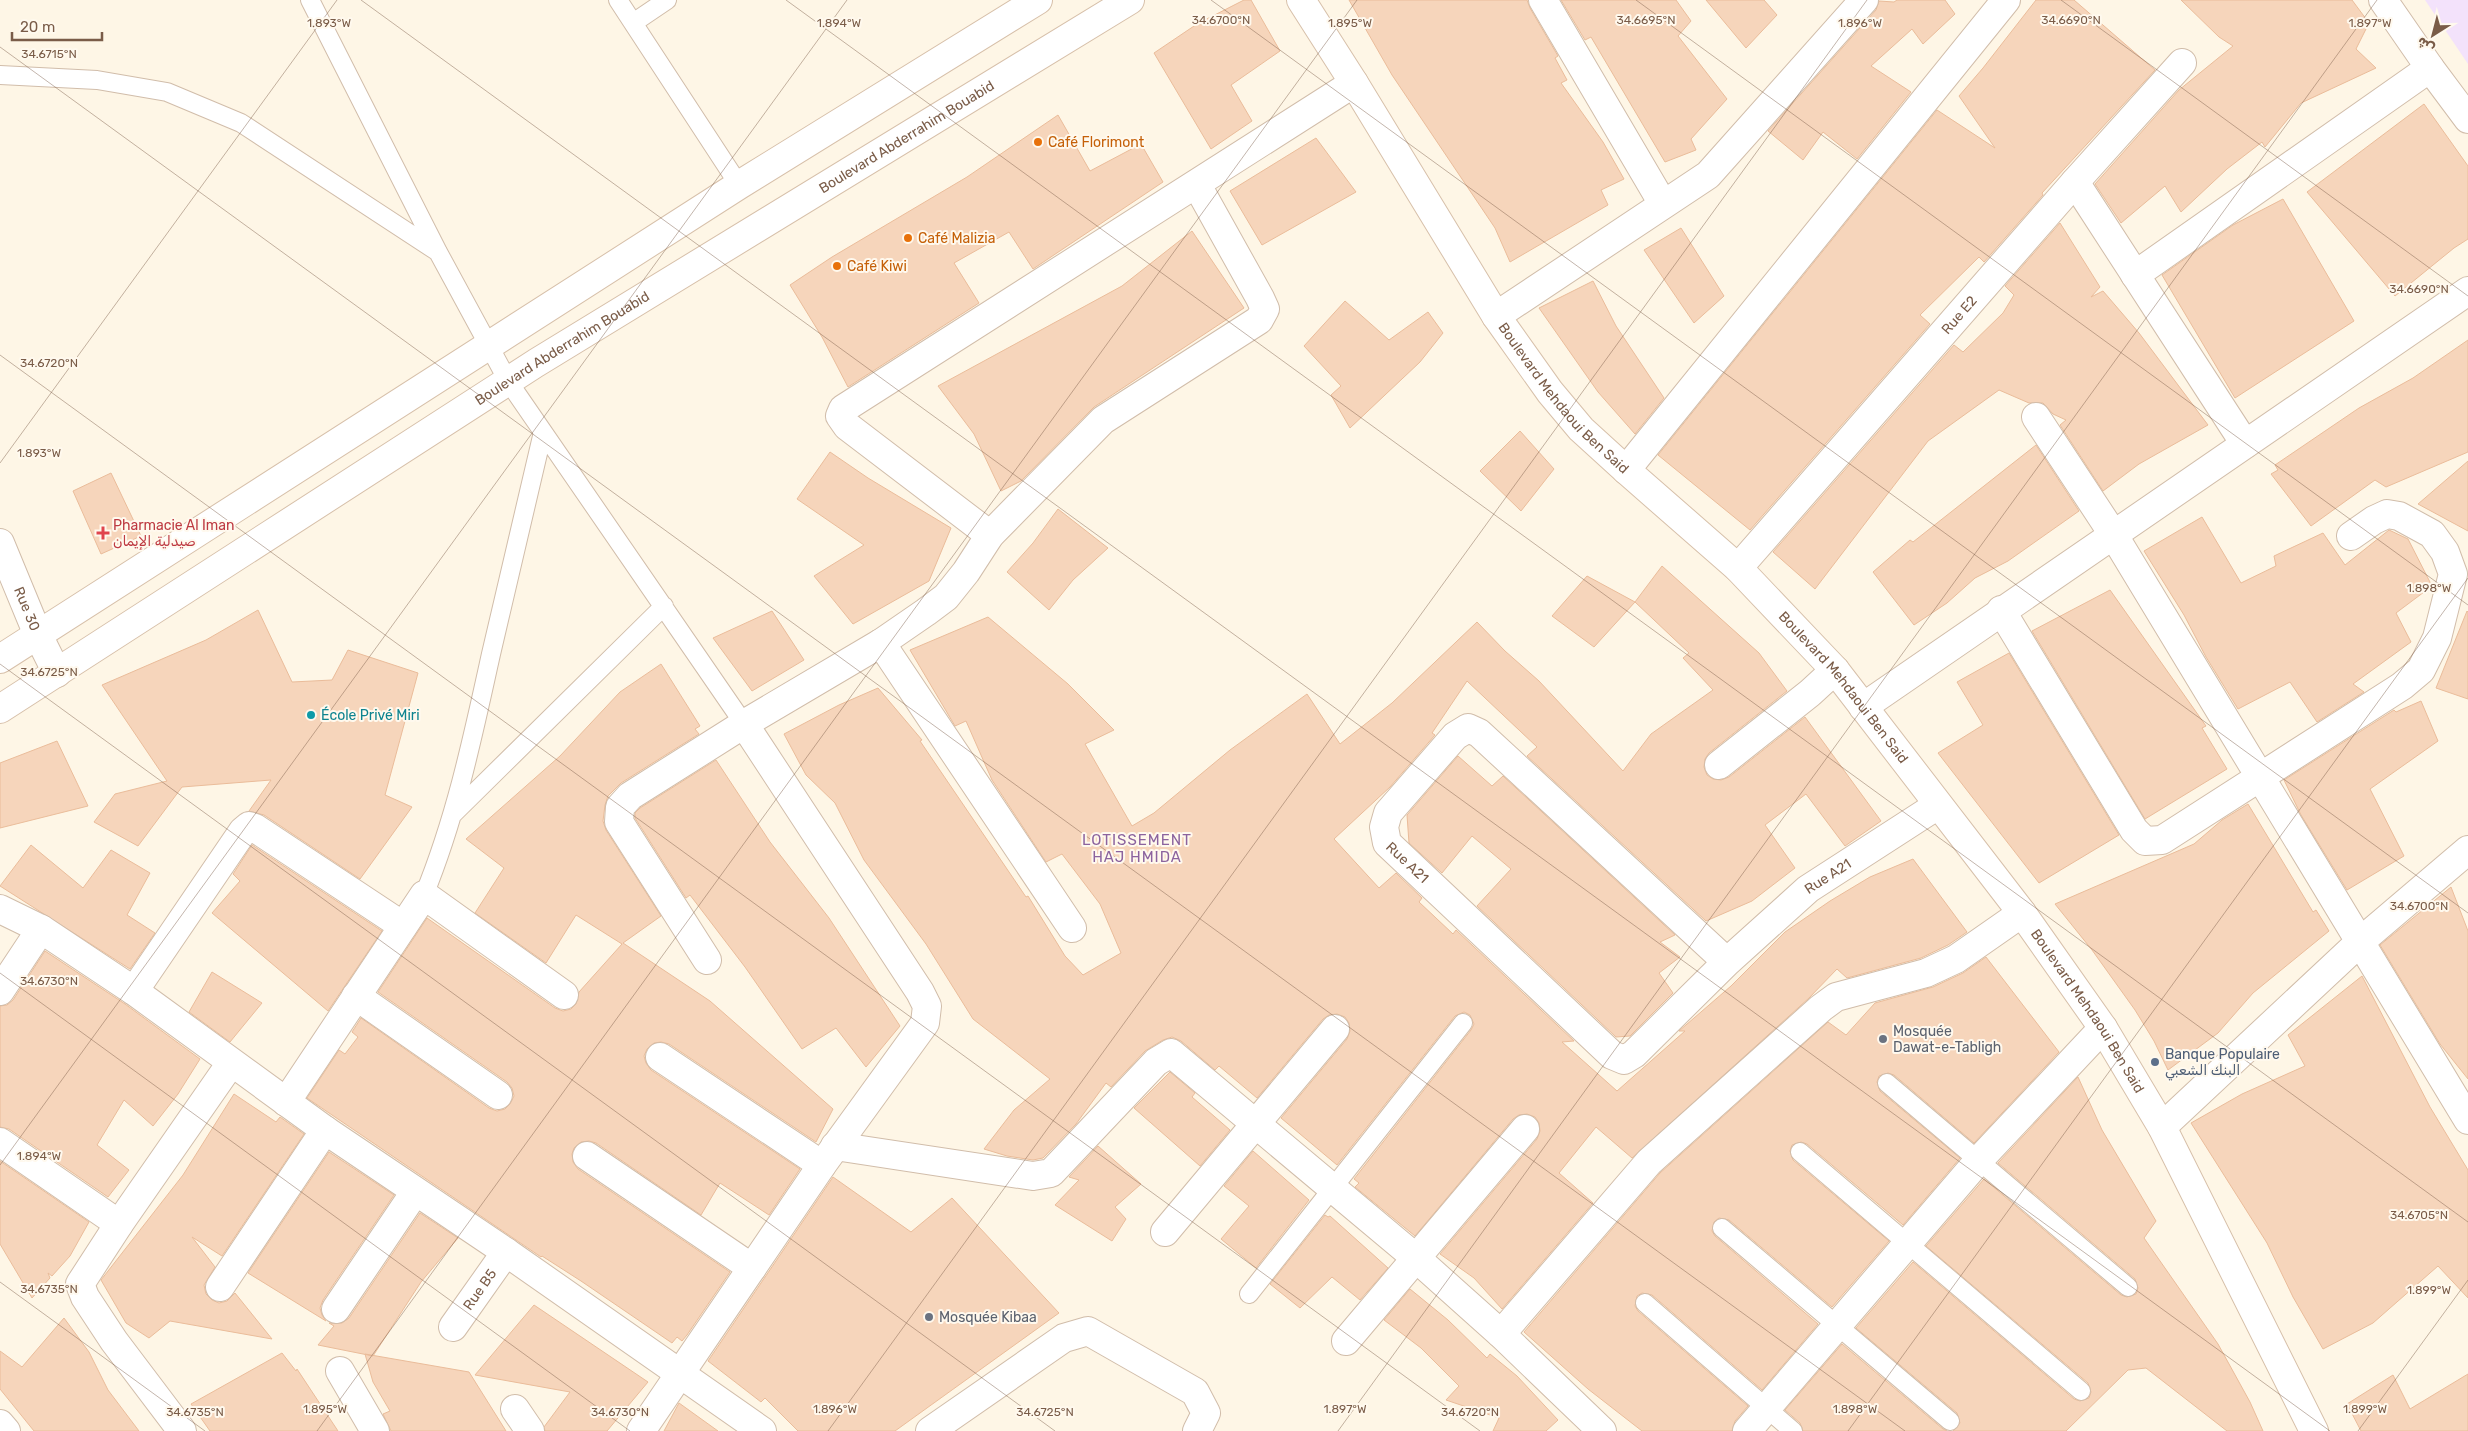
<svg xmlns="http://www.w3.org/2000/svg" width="2468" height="1431" font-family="Rubik,'Noto Sans Arabic',sans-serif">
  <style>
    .education { fill: #f3e2fb }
    .building { fill: #f6d5bb; stroke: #eabc9a }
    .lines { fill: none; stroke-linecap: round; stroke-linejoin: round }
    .lane-casing { stroke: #d1bdaa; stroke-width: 20 }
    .street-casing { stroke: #d1bdaa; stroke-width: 30 }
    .secondary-casing { stroke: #d7c0aa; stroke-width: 30 }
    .lane { stroke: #fff; stroke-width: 18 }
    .street { stroke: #fff; stroke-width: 28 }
    .secondary { stroke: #fff; stroke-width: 28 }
    .ticks { fill: none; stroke: #7a5c48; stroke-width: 1; stroke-opacity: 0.45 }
    .food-dot { fill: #e8710a; stroke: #fff9ee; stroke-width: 2 }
    .health-dot { fill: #e0444e; stroke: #fff9ee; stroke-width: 2 }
    .culture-dot { fill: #0f9aa8; stroke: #fff9ee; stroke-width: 2 }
    .worship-dot { fill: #6b7280; stroke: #fff9ee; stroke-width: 2 }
    .service-dot { fill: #5c6f8a; stroke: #fff9ee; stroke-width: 2 }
    .labels { text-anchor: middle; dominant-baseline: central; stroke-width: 4; stroke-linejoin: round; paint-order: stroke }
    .street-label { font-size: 14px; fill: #7a5c48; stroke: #fff9ee }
    .food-label { font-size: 14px; fill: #c56008; stroke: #fff9ee; text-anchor: start }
    .health-label { font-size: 14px; fill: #be3a42; stroke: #fff9ee; text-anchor: start }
    .culture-label { font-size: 14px; fill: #0d838f; stroke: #fff9ee; text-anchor: start }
    .worship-label { font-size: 14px; fill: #5b616d; stroke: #fff9ee; text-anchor: start }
    .service-label { font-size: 14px; fill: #4e5e75; stroke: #fff9ee; text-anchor: start }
    .neighbourhood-label { font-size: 15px; letter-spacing: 1px; fill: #8c639e; stroke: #fff9ee }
    .ticks-label { font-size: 12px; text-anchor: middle; fill: #7a5c48; stroke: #fff9ee; stroke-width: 4; stroke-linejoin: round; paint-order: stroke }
  </style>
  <rect width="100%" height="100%" fill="#fef6e6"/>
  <!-- education -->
  <path class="education" d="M2425,0H2468V64Z"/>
  <!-- building -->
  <path class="building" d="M1244,0H1251L1280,51L1231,85L1252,121L1211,149L1154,53L1197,24Z
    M1349,0H1527L1530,8L1558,56L1555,58L1567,80L1561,83L1603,142L1624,179L1601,190L1608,205L1510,262L1495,228L1392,75Z
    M1561,0H1676L1691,21L1678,36L1727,99L1691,139L1696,150L1665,162L1591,37L1585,40Z
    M1706,0H1764L1777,15L1746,48Z
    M1897,0H1945L1955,14L1923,44L1912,29L1871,66L1911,92L1857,159L1823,132L1803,160L1768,131L1876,10L1879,1L1894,2Z
    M2036,0H2074L2155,70L2042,193L2043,195L1984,262L1979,257L1920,315L1930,324L1750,530L1658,455L1937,110L1995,148L1959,96L1983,68Z
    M2181,0H2352L2369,23L2356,49L2376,68L2301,103L2265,147L2262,142L2227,169L2181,212L2165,186L2121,223L2095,184L2179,90L2233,46L2219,37Z
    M2424,104L2468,166V239L2454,248L2395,296L2307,192Z
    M1058,115L1090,171L1141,144L1163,182L1033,269L1009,232L954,263L979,303L848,387L822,337L790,285L832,257L967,177Z
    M1316,138L1356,192L1262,245L1230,191Z
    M2283,199L2354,321L2235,398L2162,275L2233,225Z
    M2060,223L2100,287L2091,297L2103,291L2139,333L2208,425L2139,464L2103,491L2060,425L2066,420L2053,414L2043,403H2029L1999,390L1928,441L1815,589L1773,552L1954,345L1963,352L2003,313L2014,295L2005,286Z
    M1681,228L1724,296L1694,323L1644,250Z
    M1192,231L1244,308L1094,407L1021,481L1001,491L974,434L938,386L1122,286Z
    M1593,281L1616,326L1664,398L1635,434L1598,392L1539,308Z
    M1345,301L1389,340L1428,312L1443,333L1420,362L1350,428L1331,395L1341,386L1304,346Z
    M2468,340V452L2386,487L2375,480L2311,526L2271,474L2278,470L2275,465L2359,408L2413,378Z
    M1520,431L1554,469L1521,511L1480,471Z
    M2036,445L2079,511L2008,561L1975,578L1947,603L1914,625L1873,572L1910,540L1913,542Z
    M830,452L868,478L951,528L929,581L853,624L814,576L864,545L797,499Z
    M2468,461V531L2418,504Z
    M111,473L141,536L101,554L73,491Z
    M1058,509L1108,548L1073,580L1049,610L1007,572L1033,543Z
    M2202,517L2241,583L2276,566L2274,556L2323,533L2345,565L2389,530L2408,539L2432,586L2396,613L2411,642L2353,684L2364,692L2317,722L2290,682L2238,709L2206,657L2184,615L2144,551Z
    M1662,566L1759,653L1787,691L1709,753L1705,759L1704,767L1707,775L1713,779L1721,780L1729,777L1805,717L1881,821L1845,846L1806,794L1765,825L1795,868L1752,901L1706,921L1527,756L1537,747L1467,681L1432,733L1435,735L1390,787L1334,839L1379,888L1396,873L1422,898L1419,902L1453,934L1456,930L1574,1041L1562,1042L1617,1091L1685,1031H1679L1731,986L1785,932L1830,901L1870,877L1913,859L1967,932L1948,945L1921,958L1847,978L1837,969L1809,998L1632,1158L1596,1127L1559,1173L1593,1203L1502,1309L1474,1278L1440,1254L1537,1139L1540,1131L1539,1123L1535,1117L1527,1114L1519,1115L1513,1119L1415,1236L1355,1187L1359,1183L1354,1179L1471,1030L1474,1024L1470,1015L1464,1012L1455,1016L1337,1165L1281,1118L1347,1039L1350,1031L1349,1023L1345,1017L1337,1014L1329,1015L1323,1019L1257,1098L1219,1066L1215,1070L1181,1041L1172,1037L1163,1040L1145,1051L1111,1087L1106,1083L1076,1124L1043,1158L1033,1160L1007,1156L984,1149L1014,1110L1050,1079L973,1019L926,944L864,860L835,803L806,775L784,734L839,705L878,688L922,740L920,741L1026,897L1028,896L1065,956L1083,975L1121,953L1100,904L1062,854L1046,862L992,780L966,721L955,726L910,650L988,617L1068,684L1114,730L1085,744L1132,826L1154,813L1230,750L1307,694L1340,744L1392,703L1477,622L1505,651L1539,681L1623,771L1651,734L1713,690L1683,658L1689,653L1635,602Z
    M1587,576L1635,602L1594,647L1552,616Z
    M2110,590L2206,726L2202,728L2227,769L2145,819L2032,631Z
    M258,610L292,682L332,680L348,650L418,673L385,795L412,807L360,879L264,815L249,811L271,780L182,787L138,846L94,822L115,794L167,781L102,685L206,640Z
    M772,611L804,660L752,691L713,638Z
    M2467,611L2468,612V699L2436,688Z
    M2009,653L2119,835L2039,883L1938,753L1983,725L1957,682Z
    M661,664L700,726L695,729L699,734L621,783L608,796L605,805L603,821L606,830L661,916L623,943L710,1001L833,1109L816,1142L669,1044L661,1042L654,1043L647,1049L644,1056L646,1063L651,1070L800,1169L769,1215L720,1183L701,1215L596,1143L589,1141L581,1142L574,1148L572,1154L573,1162L578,1169L730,1272L687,1335L682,1341L677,1337L672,1343L581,1281L542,1256L541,1257L307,1098L339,1050L345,1054L358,1037L352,1032L361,1018L489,1108L497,1111L505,1109L510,1104L514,1096L512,1088L507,1082L378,992L427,918L555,1008L563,1011L571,1009L576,1004L579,992L622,944L576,915L546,963L475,913L504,868L466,839L560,756L620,692Z
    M2421,701L2438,741L2370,789L2404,856L2347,890L2301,815L2284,780L2394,710L2396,712Z
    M57,741L88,806L0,828V763Z
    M1458,756L1492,786L1503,776L1675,935L1660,942L1680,957L1659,973L1673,993L1630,1036L1616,1037L1477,906L1511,869L1472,836L1442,873L1409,843L1407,815Z
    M716,760L770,842L829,918L900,1026L866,1067L836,1028L802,1049L745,967L690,895L686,898L635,818V813L640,808Z
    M2248,804L2313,912L2316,910L2329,931L2253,993L2218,1033L2168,1070L2154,1041L2135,1010L2092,950L2055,904L2194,844L2222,820Z
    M31,845L83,888L111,850L150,873L127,915L155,933L130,969L0,886Z
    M252,845L382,931L328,1011L212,913L240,881L233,874Z
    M2451,887L2468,931V1079L2440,1044L2380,945Z
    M45,951L125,1004L200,1059L178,1094L153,1126L124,1100L97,1145L129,1170L108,1197L9,1129L0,1127V1006L7,1005L13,1000Z
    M1986,957L2059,1052L1974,1143L1894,1075L1888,1073L1879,1076L1877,1082L1880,1091L1960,1158L1903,1225L1807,1144L1801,1142L1792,1145L1790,1151L1793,1160L1889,1241L1832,1307L1729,1220L1719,1218L1714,1222L1712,1231L1715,1236L1818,1324L1762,1390L1652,1295L1642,1293L1637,1296L1635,1306L1638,1311L1748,1406L1735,1421L1732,1431H1642L1588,1389L1524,1332L1660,1173L1828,1022L1846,1035L1875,1003L1933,987L1963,973Z
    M212,972L262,1003L230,1042L189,1012Z
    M2362,976L2430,1107L2468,1170V1298L2438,1266L2373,1323L2323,1349L2293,1297L2267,1243L2191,1123L2242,1094L2305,1066L2288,1035Z
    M1170,1072L1195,1093L1192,1097L1230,1130L1200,1166L1134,1108Z
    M2078,1077L2102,1130L2156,1221L2144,1238L2218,1344L2250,1402L2263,1431H2227L2146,1368L2128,1370L2066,1431H1953L1960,1423L1957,1413L1856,1328L1913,1262L2074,1399L2080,1401L2089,1398L2091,1392L2088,1383L1926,1246L1984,1179L2121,1295L2127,1297L2136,1294L2138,1288L2135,1279L1998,1163Z
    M234,1094L276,1122L280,1117L304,1134L222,1256L192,1237L215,1267L204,1285L206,1294L212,1300L219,1303L227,1301L235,1293L272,1339L170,1321L149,1338L126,1323L101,1280L183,1175Z
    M1098,1146L1141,1184L1115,1207L1126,1219L1112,1241L1055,1205L1079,1180L1069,1177Z
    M1253,1151L1309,1200L1256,1268L1221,1239L1249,1206L1224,1186Z
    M329,1152L394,1195L323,1300L320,1308L322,1315L326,1321L248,1273Z
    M0,1161L89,1222L70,1256L52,1276L48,1273L50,1278L32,1298L0,1244Z
    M833,1177L911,1232L952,1198L1059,1313L895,1431H798L765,1398L761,1402L708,1361Z
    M420,1213L458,1238L421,1282L373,1356L318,1345L334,1326L329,1323H342L349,1318Z
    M1325,1215L1328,1217L1330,1216L1388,1268L1360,1300L1332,1277L1300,1308L1270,1284Z
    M1410,1289L1448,1320L1487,1358L1490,1354L1517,1376L1558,1420L1546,1431H1493L1499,1418L1446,1400L1459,1386L1421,1348L1384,1320Z
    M534,1305L648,1382L607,1431H545L544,1427L570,1392L475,1375Z
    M64,1318L89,1352L108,1390L139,1431H34L0,1389V1351L22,1367Z
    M1842,1344L1943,1429L1947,1431H1803L1800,1423L1785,1410Z
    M282,1353L296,1371L297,1369L338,1431H210L191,1404Z
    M365,1354L469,1372L506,1431H391L383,1414L390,1411L373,1382Z
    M2468,1374V1431H2361L2347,1404L2393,1375L2410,1409Z
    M679,1403L718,1431H664Z"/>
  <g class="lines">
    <!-- lane casing -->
    <g class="lane-casing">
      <path id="lane" d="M310,0L438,252L508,381L744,724
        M618,0L739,185
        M633,23L667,0
        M0,75L97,80L167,92L241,123L438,252
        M452,815L664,606
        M424,895C456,817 473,736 491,654C508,580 526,506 543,432
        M1887,1083L2128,1287
        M1800,1152L2081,1391
        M1722,1228L1950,1421
        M1249,1294L1463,1023
        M1645,1303L1793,1431"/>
    </g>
    <!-- street casing -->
    <g class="street-casing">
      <g id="street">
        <path d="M1543,0L1663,204"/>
        <path d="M2383,0L2430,68L2468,119"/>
        <path d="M2075,182L2245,444"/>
        <path d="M2135,275L2430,68"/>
        <path d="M1496,316L1708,175L1864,0"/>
        <path d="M2036,417L2113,534L2468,1120"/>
        <path d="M1626,470L2006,0"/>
        <path d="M990,535L847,426L840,416L843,409L1354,83"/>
        <path id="s1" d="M0,543L38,635L57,673"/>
        <path id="s2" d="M1738,568L2075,182L2182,63"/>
        <path d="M2001,610L2134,830L2145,841L2162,840L2402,686L2421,670L2437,638L2453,574L2445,552L2432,534L2399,516L2387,514L2374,520L2351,536"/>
        <path d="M881,643L1072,928"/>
        <path d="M1863,707L2468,291"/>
        <path d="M1719,765L1810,693L1835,670"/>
        <path d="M0,909L41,929L134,991L325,1130L506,1252L762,1431"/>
        <path d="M707,960L619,822L620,807L630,796L744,724L881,643L926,612L946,597L966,572L990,535L1103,420L1259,320L1265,309L1260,298L1197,185"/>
        <path id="s3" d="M1727,962L1479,733L1468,728L1455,736L1388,813L1384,827L1387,843L1612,1055L1624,1060L1634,1054L1727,962L1808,889L1938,805"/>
        <path d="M0,991L41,929"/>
        <path d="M134,991L243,831L249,826L255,828L403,926"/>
        <path d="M356,996L498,1095"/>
        <path d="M660,1057L822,1165"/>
        <path d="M286,1102L424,895L564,995"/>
        <path d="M2162,1127L2361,941L2468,850"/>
        <path d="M0,1142L119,1224"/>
        <path d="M835,1146L1033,1176L1051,1173L1156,1062L1171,1053L1416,1258L1501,1334L1602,1431"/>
        <path d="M587,1156L752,1268"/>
        <path d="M1165,1232L1335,1029"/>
        <path d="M220,1287L325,1130"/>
        <path d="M336,1309L415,1192"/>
        <path id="s4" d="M453,1327L506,1252"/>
        <path d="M1501,1334L1649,1162L1821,1008L1836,997L1926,973L1956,959L2022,913"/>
        <path d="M1346,1341L1525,1129"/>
        <path d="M340,1371L375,1431"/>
        <path d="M515,1409L530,1431"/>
        <path d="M0,1424L6,1431"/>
        <path d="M182,1431L114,1341L85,1297L80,1284L119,1224L231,1063"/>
        <path d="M641,1431L822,1165L925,1023L927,1006L920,992L744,724"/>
        <path d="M930,1431L1064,1338L1088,1331L1195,1392L1206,1413L1197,1431"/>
        <path d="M1747,1431L1979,1160L2103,1028"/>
      </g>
    </g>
    <!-- secondary casing -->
    <g class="secondary-casing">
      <g id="secondary">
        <path id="s5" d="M1301,0L1354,83L1496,316L1550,392L1581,429L1626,470L1738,568L1835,670L2022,913L2103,1028L2162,1127L2314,1431"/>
        <path d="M0,659L739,185L1038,0"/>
        <path id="s6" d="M0,709L536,363L1130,0"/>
      </g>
    </g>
    <!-- lane -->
    <use href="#lane" class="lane"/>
    <!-- street -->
    <use href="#street" class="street"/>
    <!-- secondary -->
    <use href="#secondary" class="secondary"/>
  </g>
  <!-- ticks -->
  <path class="ticks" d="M361,0L2330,1431M786,0L2468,1222M1211,0L2468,913M1636,0L2468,605M2061,0L2468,296M0,47L1905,1431M0,355L1480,1431M0,463L337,0M0,664L1055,1431M0,973L630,1431M0,1165L847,0M0,1282L205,1431M317,1431L1357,0M828,1431L1867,0M1338,1431L2377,0M1848,1431L2468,578M2358,1431L2468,1280"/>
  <!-- markers -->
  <g class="food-dot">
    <circle cx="1038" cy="142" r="5"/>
    <circle cx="908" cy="238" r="5"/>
    <circle cx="837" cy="266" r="5"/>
  </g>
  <path class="health-dot" d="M100.5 525.5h5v5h5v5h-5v5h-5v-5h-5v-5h5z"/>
  <circle class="culture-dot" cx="311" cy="715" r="5"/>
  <g class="worship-dot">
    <circle cx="1883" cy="1039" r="5"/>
    <circle cx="929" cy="1317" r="5"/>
  </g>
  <circle class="service-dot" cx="2155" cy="1062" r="5"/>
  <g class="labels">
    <!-- street labels -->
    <g class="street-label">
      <text stroke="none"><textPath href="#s6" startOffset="1072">Boulevard Abderrahim Bouabid</textPath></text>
      <text stroke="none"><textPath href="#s2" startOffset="336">Rue E2</textPath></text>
      <text stroke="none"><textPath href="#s6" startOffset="668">Boulevard Abderrahim Bouabid</textPath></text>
      <text stroke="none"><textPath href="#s5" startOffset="478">Boulevard Mehdaoui Ben Said</textPath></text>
      <text stroke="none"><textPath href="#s1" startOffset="71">Rue 30</textPath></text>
      <text stroke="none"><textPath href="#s5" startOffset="882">Boulevard Mehdaoui Ben Said</textPath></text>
      <text stroke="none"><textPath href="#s3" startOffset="526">Rue A21</textPath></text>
      <text stroke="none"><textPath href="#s3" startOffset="1095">Rue A21</textPath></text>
      <text stroke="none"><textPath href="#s5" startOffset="1288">Boulevard Mehdaoui Ben Said</textPath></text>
      <text stroke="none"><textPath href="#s4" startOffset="46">Rue B5</textPath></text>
    </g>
    <!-- food labels -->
    <g class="food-label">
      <text x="1048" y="142">Café Florimont</text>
      <text x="918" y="238">Café Malizia</text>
      <text x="847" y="266">Café Kiwi</text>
    </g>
    <!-- health labels -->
    <g class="health-label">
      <text x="113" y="525">Pharmacie Al Iman<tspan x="113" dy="16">صيدلية الإيمان</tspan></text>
    </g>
    <!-- culture labels -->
    <g class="culture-label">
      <text x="321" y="715">École Privé Miri</text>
    </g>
    <!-- worship labels -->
    <g class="worship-label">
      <text x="1893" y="1031">Mosquée<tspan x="1893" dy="16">Dawat-e-Tabligh</tspan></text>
      <text x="939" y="1317">Mosquée Kibaa</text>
    </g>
    <!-- service labels -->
    <g class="service-label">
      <text x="2165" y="1054">Banque Populaire<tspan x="2165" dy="16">البنك الشعبي</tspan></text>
    </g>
    <!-- neighbourhood labels -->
    <g class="neighbourhood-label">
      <text x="1137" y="840">LOTISSEMENT<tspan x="1137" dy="17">HAJ HMIDA</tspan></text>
    </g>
  </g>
  <g class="ticks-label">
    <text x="1221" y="24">34.6700°N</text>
    <text x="2071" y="24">34.6690°N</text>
    <text x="1646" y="24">34.6695°N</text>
    <text x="329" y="27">1.893°W</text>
    <text x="839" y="27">1.894°W</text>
    <text x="1350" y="27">1.895°W</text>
    <text x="1860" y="27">1.896°W</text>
    <text x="2370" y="27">1.897°W</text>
    <text x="49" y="58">34.6715°N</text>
    <text x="2419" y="293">34.6690°N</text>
    <text x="49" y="367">34.6720°N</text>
    <text x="39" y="457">1.893°W</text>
    <text x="2429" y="592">1.898°W</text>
    <text x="49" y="676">34.6725°N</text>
    <text x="2419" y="910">34.6700°N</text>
    <text x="49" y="985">34.6730°N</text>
    <text x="39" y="1160">1.894°W</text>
    <text x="2419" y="1219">34.6705°N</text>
    <text x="49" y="1293">34.6735°N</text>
    <text x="2429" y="1294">1.899°W</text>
    <text x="325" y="1413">1.895°W</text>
    <text x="835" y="1413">1.896°W</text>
    <text x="1345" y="1413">1.897°W</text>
    <text x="1855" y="1413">1.898°W</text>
    <text x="2365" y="1413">1.899°W</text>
    <text x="195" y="1416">34.6735°N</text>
    <text x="620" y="1416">34.6730°N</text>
    <text x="1045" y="1416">34.6725°N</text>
    <text x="1470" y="1416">34.6720°N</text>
  </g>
  <!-- north arrow -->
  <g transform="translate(2433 35) rotate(216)" stroke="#fff9ee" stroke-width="4" paint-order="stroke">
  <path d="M0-4L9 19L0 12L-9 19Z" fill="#7a5c48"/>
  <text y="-8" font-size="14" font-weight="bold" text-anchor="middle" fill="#7a5c48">ش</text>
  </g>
  <!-- scale -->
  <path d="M12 32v8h90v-8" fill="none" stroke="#7a5c48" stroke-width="2.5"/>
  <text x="20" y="32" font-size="15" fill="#7a5c48" stroke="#fff9ee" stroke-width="4" paint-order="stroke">20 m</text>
</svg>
